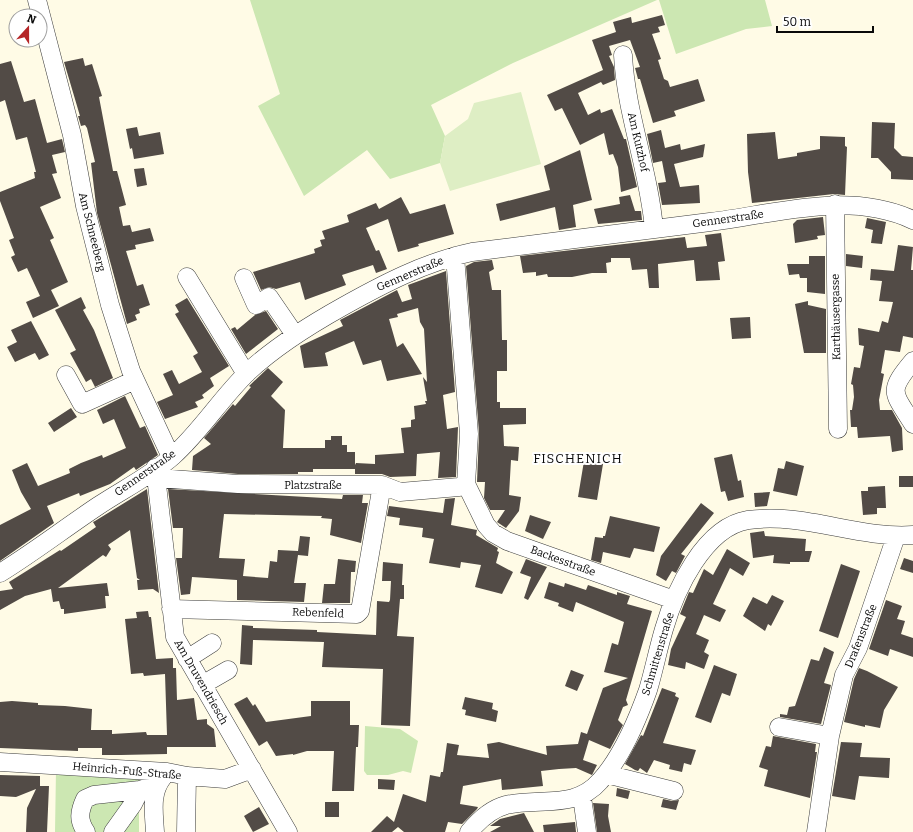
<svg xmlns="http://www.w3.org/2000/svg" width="913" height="832" font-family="Bitter,serif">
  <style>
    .green { fill: #cce7b2 }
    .pitch { fill: #deeec4 }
    .building { fill: #524b46 }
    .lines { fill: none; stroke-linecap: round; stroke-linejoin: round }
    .minor-casing { stroke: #3c3c3c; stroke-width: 19 }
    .minor { stroke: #fff; stroke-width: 18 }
    .labels { text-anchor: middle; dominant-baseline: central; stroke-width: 4; stroke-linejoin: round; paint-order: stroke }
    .street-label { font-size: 11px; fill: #090909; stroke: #fff }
    .quarter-label { font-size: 13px; letter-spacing: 1px; fill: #090909; stroke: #fff }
  </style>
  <rect width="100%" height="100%" fill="#fffbe6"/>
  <!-- green -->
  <path class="green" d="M250,0H657L513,63L431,105L445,136L440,163L390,179L367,150L304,196L258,106L280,94Z
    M659,0H765L772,26L746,29L676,54Z
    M365,726L400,729L418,741L411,773L403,771L388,775H367L364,771Z
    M56,770L139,776V832H55Z"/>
  <!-- pitch -->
  <path class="pitch" d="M521,92L541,164L450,191L440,163L445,136L468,119L474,103Z"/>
  <!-- building -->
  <path class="building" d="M662,15L665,25L658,27L660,32L652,34L661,59L658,60L664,79L668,81L670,87L698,79L705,101L674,111L676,116L653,123L640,79H638L635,68L640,67L630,40L609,46L612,55L609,56L614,67L615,80L603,85L601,82L578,93L588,115L600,109L601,113L612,109L624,139H626L637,187L621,192L618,167L613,154L609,155L604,133L580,145L562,108L555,111L547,95L603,70L592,40L616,32L613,22L631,17L632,23Z
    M83,58L85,66L92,64L102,96L99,97L113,171H117L126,205L119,207L123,226L130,225L132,232L150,228L154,241L135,245L136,249L126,251L137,286L143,284L150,305L139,309L140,313L135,315L137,320L127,324L97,213L91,163L95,162L87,128L85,125L81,126L78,116H80L64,62Z
    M11,61L24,102L35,99L47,143L62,139L65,152L52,155L57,173L52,174L61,198L40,207L54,238L50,240L68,282L51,290L59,306L33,318L26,302L40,296L27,268L18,272L11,257L15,255L9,240L14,238L0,201V192L35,178L34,172H36L27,137L16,140L5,100L0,102V64Z
    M872,122L895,123L894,148L902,156L913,157V180L891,179V172L878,158H871Z
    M137,127L139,136L160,132L164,154L134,159L132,148L130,149L126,129Z
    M661,130L665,148L680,144L681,150L705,144L703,157L674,164L680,187L699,185L700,203L662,205L658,183L666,182L662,161L653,163L647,134Z
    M775,132L778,159L797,156V153L820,149V136L845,137V146L847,147L845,195L834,194L752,203L748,172L747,134Z
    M580,150L592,200L573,205L576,227L559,230L555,207L500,221L496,204L550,190L544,166Z
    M144,168L147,185L137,187L134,169Z
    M630,195L635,211H641L642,220L598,224L594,209L620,204L619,197Z
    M401,197L410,214L445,204L454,234L418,244L419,246L398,252L388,219L366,228L376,251L379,250L387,269L376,273L373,265L342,275L346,285L305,300L300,282L276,289L269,287L261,290L253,272L315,253L314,249L322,246L320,240L325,239L322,231L349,222L347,215L376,203L379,209Z
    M823,217L825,235L817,236L818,239L795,243L793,224L797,220Z
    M867,218L886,222L882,244L871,243L873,230L865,228Z
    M721,233L725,261L718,262L720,280L696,281L694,260L658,264L659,288H649L647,269L632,270L630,258H611V262L606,263L607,273H592L572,277H548L547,274L536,276V272L523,273L520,256L685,237L687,248L707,246L705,235Z
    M898,245L913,247L911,270H913V338L903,336L900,352L885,350L881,373L884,374L879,400L880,410H892L902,428L903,450L892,452L890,436L858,438L857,427H851L850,410H852L854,397L853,385L851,384L854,367L860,368L864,346L859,345L858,328L879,332L882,321L888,323L893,302L879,301L882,281L870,280L871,269L894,271Z
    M846,254L863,256L862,268L846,266Z
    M809,256H825V294L807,292V278H800L799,274L789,275L787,264H809Z
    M492,260L494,269L489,272L492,290H501L502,340H507V371H497V402H500V408H526V424L503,425L504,446L519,447L518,461L511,460L509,495L521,497L519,511L506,528L497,522L505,510H490L484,498L485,482H477L479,433L466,266L474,262Z
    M446,271L455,392L443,395L447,429L458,427L456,477L438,478L440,452L417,454L416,476L390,477L382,474H355V469H313V472H298V474H238L192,470L193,456L211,444L204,438L233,404L235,406L251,387L249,386L268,368L283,382L271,396L285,410L283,448H325V440H331V436H342V445H347V452H355V465L356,463L375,464V455L404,453L401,428L411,427V420L415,419L414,406L426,404L425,401H427L423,377L427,382L424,329L420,322L418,308L397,314L398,317L389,319L397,347L403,343L422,374L387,381L381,360L363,365L354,341L325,353L328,366L304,368L300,346L343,326L340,320L397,290L402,302L412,299L408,285Z
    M81,297L86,308L83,310L94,330L113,378L95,387L91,379L86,382L70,353L76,350L55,310Z
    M187,298L229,366L210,378L214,386L202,395L204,398L195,402L198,407L165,419L157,402L173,395L163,374L172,370L179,384L202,372L193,356L198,353L175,314L179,312L175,305Z
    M808,301V305L826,309V353H804L795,304Z
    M266,311L278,329L246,354L231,329L235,327L237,330L255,315Z
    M750,317L751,338L732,339L730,318Z
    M31,321L49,355L39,360L35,353L15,362L7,347L17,342L11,330Z
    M125,396L140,428L145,426L158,455L136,470L134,467L110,484L80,496L79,493L47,506L54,523L0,561V525L31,509L21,492L12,470L27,463L38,486L70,473L69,469L81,463L102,455L103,458L126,448L114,419L103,424L97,410Z
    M71,408L77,417L54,432L48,423Z
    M732,454L738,481L741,480L744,497L728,501L725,491L721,492L714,458Z
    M584,461L603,464L597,500L578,497Z
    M786,461L804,466L797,496L773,491L778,468L784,469Z
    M899,476H913V487H899Z
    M885,486L886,508H877V514L863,515L861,491H868V487Z
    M147,489L159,593L153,589L138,590L137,580H140L137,578L130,530L108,545L111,549L106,557L103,555L58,588L107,583L109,596H105L106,608L64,614V609H61L59,601L53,602L51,589L25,596L0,610V591L13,589L9,582L60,550L61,551L96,527L93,522L95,521Z
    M168,489L342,499L343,495H363L362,503H368L361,543L330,535L332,519L321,518L322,516L224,514L219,558L245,559L243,576L268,578L270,561L277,562L278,550L298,551L300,536L310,537L308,556L298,555L294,583H306L304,602L237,600V580L192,577L190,594L181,595L176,558H182L183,528H173Z
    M770,492L767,506L755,507L754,493Z
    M455,498L451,525L477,530L476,535L498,548L497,551L499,552L496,563L513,572L502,594L475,587L481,565L461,562L460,568L429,563L434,539L422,537L423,528L399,525L400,518L387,516L389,506L443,513L445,499Z
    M701,503L714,513L681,554L685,556L676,573L672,571L666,581L656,575L661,556Z
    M530,515L551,522L543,539L525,531Z
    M610,516L660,527L654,552L634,548L630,558L603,552L601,563L591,560L595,537L603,538V536H605Z
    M764,531L765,536L806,539L805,551H812L809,562H790V564L773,563L774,555L753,558L750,533Z
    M727,549L750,563L743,576L730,568L713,604L726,610L720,622L704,615L696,634L709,640L704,652L709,655L704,669L686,662L685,669L668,665L671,649L686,617L680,614L689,592L693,593L704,569L713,575Z
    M904,558L913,561V573L900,569Z
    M338,559L356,561L355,572H351L350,603H322L324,584H335Z
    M526,559L547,567L528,600L524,598L531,577L520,573Z
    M383,562L403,564L402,585H404V599H400L397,636L414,637L410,726L381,725L383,669L322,667L324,642L253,640L252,665L240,664L242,625L253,626V628L317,630V632L376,635L377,601L389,602L390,600L391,581H382Z
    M841,564L860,571L838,638L819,631Z
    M549,582L564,587L565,583L586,590L588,585L617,595V592L630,596L627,604L652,611L626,700L628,705L623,707L618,720L623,725L610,749L589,740L583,760L597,765L592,775L576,768L559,769L541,771L543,786L502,790L501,779L463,786L460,804L478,807L477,809L462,824L448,822L445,832H404L398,827L392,832H371L387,816L394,822L403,794L426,802L430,775L440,777L441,772H443L447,743L459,745L457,755L489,758L487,744L499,742L547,755L546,746L578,744L581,732L587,734L603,688L628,678L604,672L612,643L618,645L624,622L576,602L573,612L558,606L559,603L544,598Z
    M772,595L784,601L771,626L768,624L765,631L743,616L753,597L767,604Z
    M886,600L902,606L897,619L905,621L901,634L913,638V657L890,649L888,656L869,649Z
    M148,611L149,617H151L156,659L173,658V668H176L177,700L194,698L197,720L207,719V724L214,729L216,747H167V754L121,755H102V748H78V751L0,748V702L12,701L38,703V705L65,706L92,709L91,730H112V734L146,732L147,735H167L165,674L144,676L143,673L131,674L125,619L137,618L136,612Z
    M824,647L834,652L824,683L831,685L821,724L780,717V714L787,715L789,707L795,706L811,659L819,661Z
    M714,665L737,674L730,696L722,693L711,723L695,717Z
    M859,668L867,671L898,687L884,710L880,728L865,725V727L844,722L854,679Z
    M571,670L584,675L577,691L565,686Z
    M662,688L676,693L675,696L679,698L663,743L696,750L691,765L684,763L682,772L669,769L670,765L654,760L647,773L640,768L638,771L635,770L625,764L641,735L643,736Z
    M247,697L253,706L255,704L266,722L311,716V701H350V725H359L358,747H356L354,791H332L334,751H307L293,755V754L276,756L267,741L259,746L234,704Z
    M465,697L493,703L492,709L498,711L496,722L465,715L466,710L462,709Z
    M773,736L816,744L815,752H817L810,798L764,786L768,770L759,767L766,746L771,747Z
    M841,742L862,743L860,757L890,758L889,778L859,776L855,800L832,796Z
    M0,775L40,776V786H49L47,832H26L27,808L36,789L16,797L0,796Z
    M378,779L395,780L394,790L378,789Z
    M617,788L630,791L628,799L616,796Z
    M663,799L672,801L679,800L676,810L661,807Z
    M325,802H339V817H325Z
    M593,803L609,804L608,816L611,832H597Z
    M259,807L269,824L253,832L244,816Z
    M524,813L534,832H490L501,826H490L500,819Z
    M575,822L576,832H544L543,825Z"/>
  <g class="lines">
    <!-- minor casing -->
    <g class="minor-casing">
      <path id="minor" d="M37,0L72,135L85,206L110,305L131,371L171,457
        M623,55C626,114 649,170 654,229
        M835,204L838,429
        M455,256L469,434L466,484L486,525L493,533L507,541L674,600
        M187,277L246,374
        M244,278L256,305L269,297L295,335
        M913,361C887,392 893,392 913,424
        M66,375L82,404L135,380
        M155,468L175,637L288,832
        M158,478L238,484L382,485L400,492L459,487L466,484
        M0,573C34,552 65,528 98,506C122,490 152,475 173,456C201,431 221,398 248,372C276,346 308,326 342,307C383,284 425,262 472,252C551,242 631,232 710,222C777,214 848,190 913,220
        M171,609L357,614L360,611L382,485
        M187,659L212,643
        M202,685L228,670
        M779,727L830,736
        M0,762L167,772L187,776L225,779L252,769
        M606,774L674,791
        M582,797L587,832
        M86,832C78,820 79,812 85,799L94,795L140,790L158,784
        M113,832L133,804L140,790
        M155,832C154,813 150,793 163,777
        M186,832L187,776
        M469,832C479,820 491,809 506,805C540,797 575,810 600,781C622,757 637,721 648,690C654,670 658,649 664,629C675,591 704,527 748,520C804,512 858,539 913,535
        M816,832L830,736L844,675L858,648L896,536"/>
    </g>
    <!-- minor -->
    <use href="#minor" class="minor"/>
  </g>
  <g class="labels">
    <!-- street labels -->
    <g class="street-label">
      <text transform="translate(638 142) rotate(77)">Am Kutzhof</text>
      <text transform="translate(728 219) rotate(-8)">Gennerstraße</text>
      <text transform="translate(92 232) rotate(76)">Am Schneeberg</text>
      <text transform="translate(410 274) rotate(-23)">Gennerstraße</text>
      <text transform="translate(836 317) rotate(-91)">Karthäusergasse</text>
      <text transform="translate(145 473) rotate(-35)">Gennerstraße</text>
      <text x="313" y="485">Platzstraße</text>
      <text transform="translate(563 561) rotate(20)">Backesstraße</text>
      <text transform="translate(318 613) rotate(2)">Rebenfeld</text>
      <text transform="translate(861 636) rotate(-68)">Drafenstraße</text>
      <text transform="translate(658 654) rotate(-73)">Schmittenstraße</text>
      <text transform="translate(201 682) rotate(60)">Am Druvendriesch</text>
      <text transform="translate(127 771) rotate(5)">Heinrich-Fuß-Straße</text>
    </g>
    <!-- quarter labels -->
    <g class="quarter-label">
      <text x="578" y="458">FISCHENICH</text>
    </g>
  </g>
  <!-- north arrow -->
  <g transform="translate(28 28) rotate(21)"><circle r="19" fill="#ffffff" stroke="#9d9d9d"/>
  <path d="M0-3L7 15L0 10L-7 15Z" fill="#b52527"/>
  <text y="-6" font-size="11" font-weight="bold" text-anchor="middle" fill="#090909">N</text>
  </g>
  <!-- scale -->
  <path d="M777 26v6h96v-6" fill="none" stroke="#090909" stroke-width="2"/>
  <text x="783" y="26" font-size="12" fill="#090909" stroke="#ffffff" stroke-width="3" paint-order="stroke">50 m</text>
</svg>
